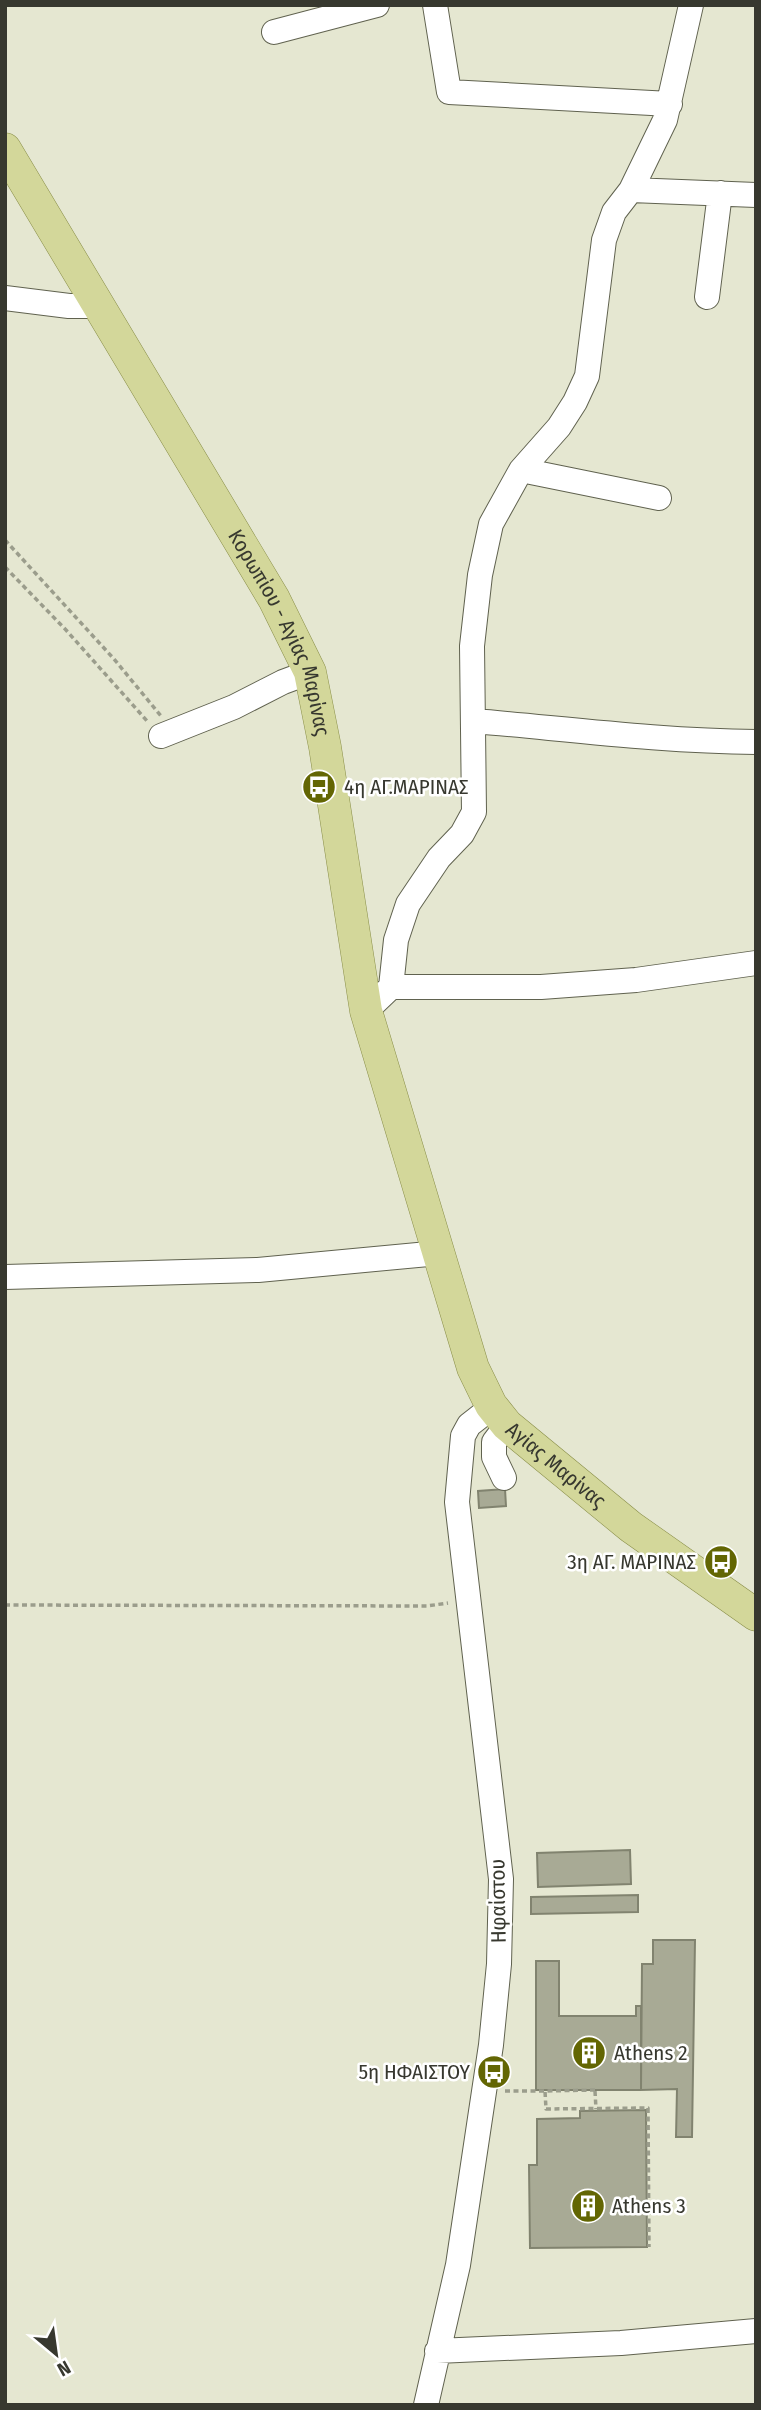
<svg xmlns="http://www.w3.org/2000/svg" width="761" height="2410" font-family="'Fira Sans Condensed',sans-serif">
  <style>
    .building { fill: #a8aa95; stroke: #81836f; stroke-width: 2 }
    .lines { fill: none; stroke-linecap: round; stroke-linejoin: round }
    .minor-casing { stroke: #60624f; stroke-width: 26 }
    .major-casing { stroke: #898e49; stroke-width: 33 }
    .path { stroke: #9b9d8c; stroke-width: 3.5; stroke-dasharray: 5 3.5; stroke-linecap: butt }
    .minor { stroke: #fff; stroke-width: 24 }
    .major { stroke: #d3d79a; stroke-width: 32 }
    .labels { text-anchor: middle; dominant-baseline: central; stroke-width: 5; stroke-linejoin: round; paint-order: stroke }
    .street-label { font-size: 21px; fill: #37382f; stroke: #fff }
    .poi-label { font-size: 21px; fill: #37382f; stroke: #fff; text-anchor: start }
  </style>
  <rect width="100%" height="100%" fill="#e5e7d1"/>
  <!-- building -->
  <path class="building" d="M505,1489L506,1506L479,1508L478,1491Z
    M630,1850L631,1884L538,1887L537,1853Z
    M638,1895V1912L531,1914V1897Z
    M653,1940H695L692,2137H676L677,2089L641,2090L642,1964H653Z
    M536,1961H559V2016H636V2006H641V2090H536Z
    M646,2110L647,2247L530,2248L529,2165H537V2119L580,2118V2111Z"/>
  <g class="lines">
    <!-- minor casing -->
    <g class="minor-casing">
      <path id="minor" d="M435,5L449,92L670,104
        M274,32L377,5
        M631,190L756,195
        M707,297L720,193
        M5,298L69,306H100
        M521,470L659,498
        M474,721C568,729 661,741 756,742
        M161,736L234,707L283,682L310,672
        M391,987H541L636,980L756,963
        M366,1011L391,987L396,940L408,904L439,858L462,834L474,812L472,646L480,575L491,524L521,470L559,427L575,402L587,376L604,240L614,212L631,190L665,120L691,5
        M5,1277L258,1270L439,1253
        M504,1478L494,1457V1442L507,1425
        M437,2351L621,2343L756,2331
        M426,2405L458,2265L491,2045L499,1964L501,1879L457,1502L463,1436L469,1425L492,1407"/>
    </g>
    <!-- major casing -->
    <g class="major-casing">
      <g id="major">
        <path id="s1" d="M5,149L274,599L310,672L325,747L366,1011L473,1368L491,1405L507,1425L631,1527L756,1615"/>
      </g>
    </g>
    <!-- path -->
    <path class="path" d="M5,540L114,659L161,716
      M5,567L66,630L148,722
      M5,1605L427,1606L448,1603
      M595,2090L545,2091L546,2109L648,2108L649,2247
      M505,2091H545
      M595,2091L596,2109"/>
    <!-- minor -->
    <use href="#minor" class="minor"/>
    <!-- major -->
    <use href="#major" class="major"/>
  </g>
  <!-- icons -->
  <defs>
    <g id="bus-disc" transform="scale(1.75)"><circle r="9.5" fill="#636603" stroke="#fff"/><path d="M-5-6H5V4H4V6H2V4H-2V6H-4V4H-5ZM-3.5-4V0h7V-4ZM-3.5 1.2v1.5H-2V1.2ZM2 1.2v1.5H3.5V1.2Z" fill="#fff"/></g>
    <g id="building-disc" transform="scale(1.75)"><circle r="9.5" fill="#636603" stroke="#fff"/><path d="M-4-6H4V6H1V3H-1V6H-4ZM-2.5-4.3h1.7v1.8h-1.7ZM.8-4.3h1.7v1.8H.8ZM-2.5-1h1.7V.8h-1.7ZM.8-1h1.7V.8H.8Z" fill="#fff"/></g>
  </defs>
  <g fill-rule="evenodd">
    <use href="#bus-disc" x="319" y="787"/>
    <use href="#bus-disc" x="721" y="1562"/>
    <use href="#building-disc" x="589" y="2053"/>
    <use href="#bus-disc" x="494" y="2072"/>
    <use href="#building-disc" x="588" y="2206"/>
  </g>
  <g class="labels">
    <!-- street labels -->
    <g class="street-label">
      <text stroke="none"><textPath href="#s1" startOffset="558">Κορωπίου - Αγίας Μαρίνας</textPath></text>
      <text stroke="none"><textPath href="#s1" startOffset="1452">Αγίας Μαρίνας</textPath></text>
      <text transform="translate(498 1901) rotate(-91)">Ηφαίστου</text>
    </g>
    <!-- poi labels -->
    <g class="poi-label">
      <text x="344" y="787">4η ΑΓ.ΜΑΡΙΝΑΣ</text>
      <text x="696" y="1562" text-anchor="end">3η ΑΓ. ΜΑΡΙΝΑΣ</text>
      <text x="614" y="2053">Athens 2</text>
      <text x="470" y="2072" text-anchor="end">5η ΗΦΑΙΣΤΟΥ</text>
      <text x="612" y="2206">Athens 3</text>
    </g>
  </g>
  <!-- border -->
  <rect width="761" height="2410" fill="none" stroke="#37382f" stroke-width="14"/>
  <!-- north arrow -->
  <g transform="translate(56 2354) rotate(151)" stroke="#ffffff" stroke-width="5" paint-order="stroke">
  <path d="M0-5L12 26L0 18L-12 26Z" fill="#37382f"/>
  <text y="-10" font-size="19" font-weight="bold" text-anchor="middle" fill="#37382f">N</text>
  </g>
</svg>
